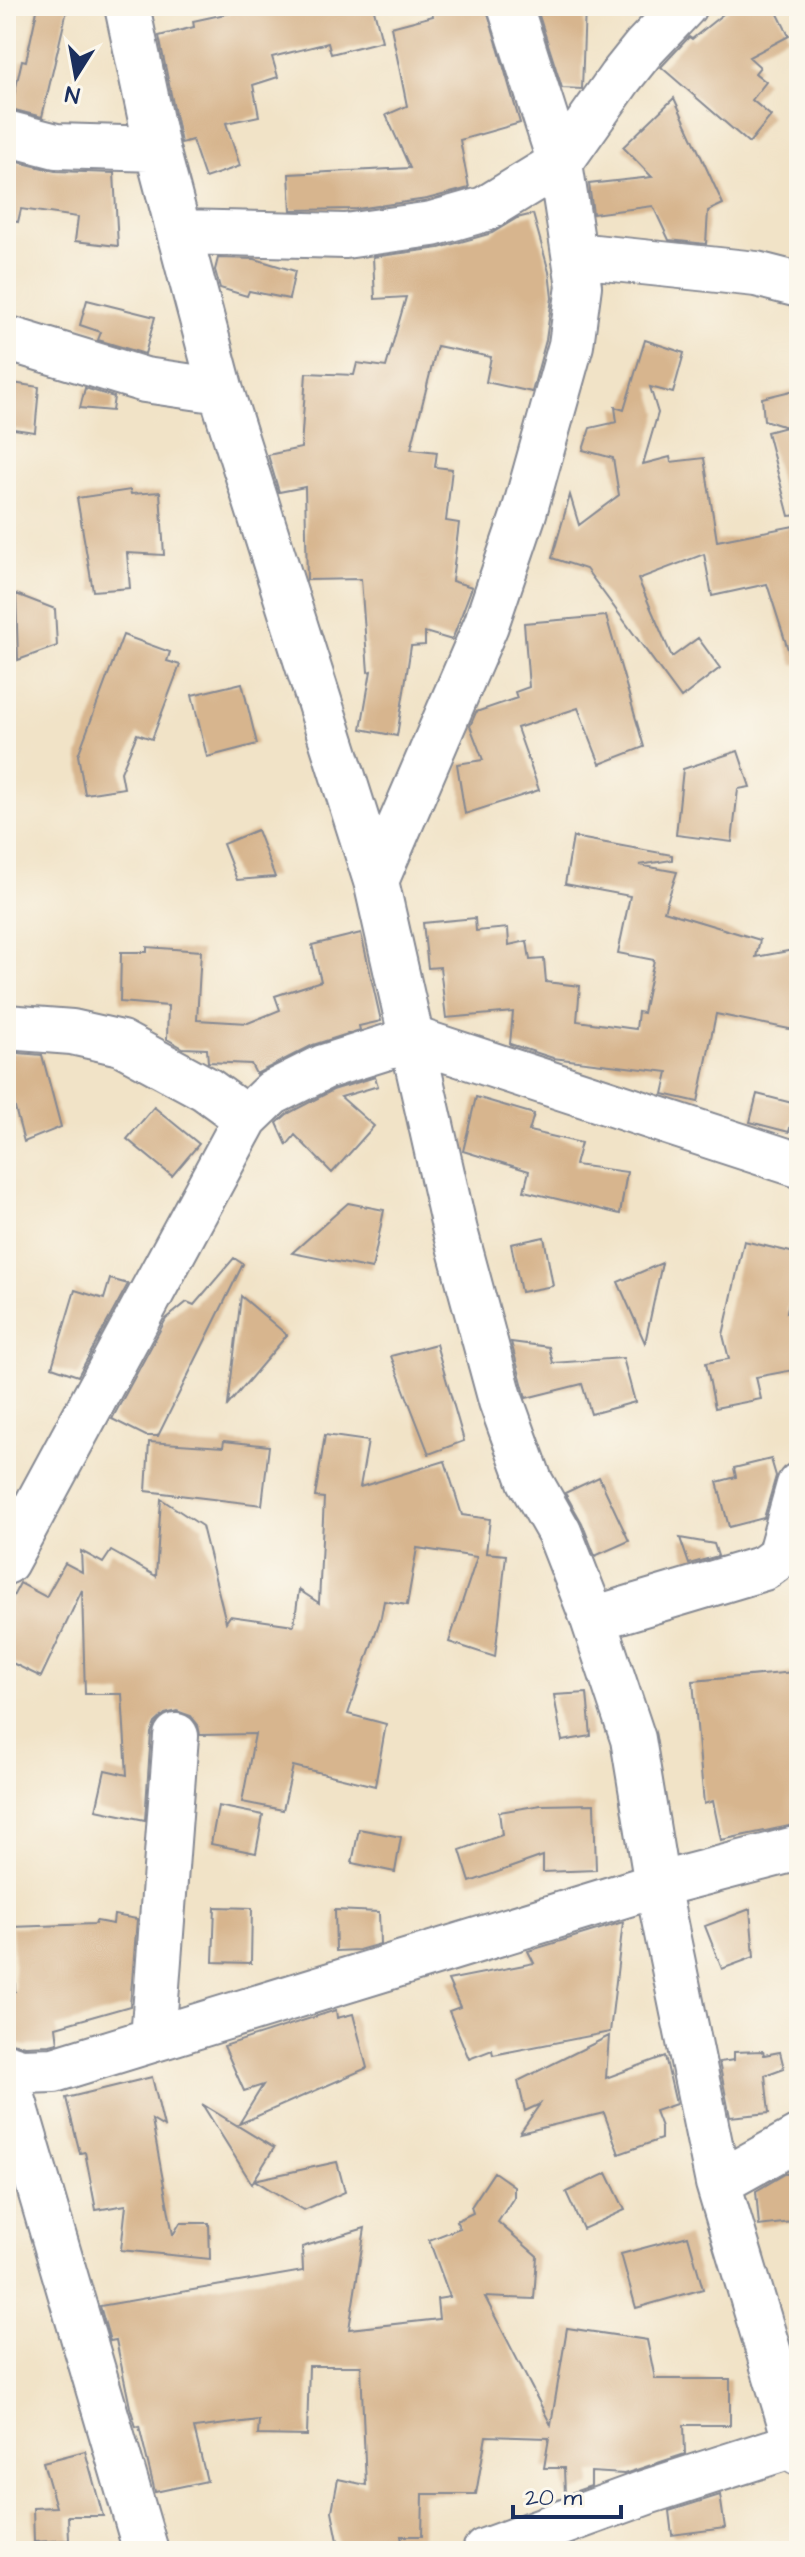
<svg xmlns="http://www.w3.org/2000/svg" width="805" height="2557" font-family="'Architects Daughter',sans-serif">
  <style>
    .building { fill: #d7b58e }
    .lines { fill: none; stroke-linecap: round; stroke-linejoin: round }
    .minor-casing { stroke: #868992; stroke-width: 48 }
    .minor { stroke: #fff; stroke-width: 44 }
  </style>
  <rect width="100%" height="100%" fill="#fbf7ec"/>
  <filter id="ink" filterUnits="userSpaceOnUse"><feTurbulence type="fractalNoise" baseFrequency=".0125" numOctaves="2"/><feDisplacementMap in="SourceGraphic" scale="16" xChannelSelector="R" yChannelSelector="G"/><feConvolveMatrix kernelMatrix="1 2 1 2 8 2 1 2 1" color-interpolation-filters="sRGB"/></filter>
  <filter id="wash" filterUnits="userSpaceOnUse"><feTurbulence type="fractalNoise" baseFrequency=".006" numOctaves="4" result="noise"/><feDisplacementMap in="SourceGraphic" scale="32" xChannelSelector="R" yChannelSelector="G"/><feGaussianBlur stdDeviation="1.8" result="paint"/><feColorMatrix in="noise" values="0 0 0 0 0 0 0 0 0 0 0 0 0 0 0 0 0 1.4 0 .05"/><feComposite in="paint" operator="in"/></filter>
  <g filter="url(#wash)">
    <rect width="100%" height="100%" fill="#f1e3c7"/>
    <g id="blocks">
      <!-- building -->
      <path class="building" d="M38,6H68L42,117L11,109L22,60L26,61Z
        M262,6H373L382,41L331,54L328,43L272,57L278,77L253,85L259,116L226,123L240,166L205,178L192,140L181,143L159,36L194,27L193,21Z
        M431,6H486L520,123L460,140L469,188L427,199L357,209L291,210L289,174L410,168L386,115L407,106L391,27L433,16Z
        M536,6H585L582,89L562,88Z
        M733,6H774L789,36L749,57L760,67L755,73L766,82L752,100L771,116L749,143L661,67L689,37L692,39Z
        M674,98L723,204L708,211L706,244L669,240L653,206L593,214L589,184L652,177L623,147Z
        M6,159L55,171L114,173L118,246L75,241L78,217L21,209L18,222L6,220Z
        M533,214L549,272L552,298L546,340L532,392L486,382L491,357L437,346L411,449L437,452L435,467L452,469L446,521L459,523L452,581L472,587L452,640L425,632V645L411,646L397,736L361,729L371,671L368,672L361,579L307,580L305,487L279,492L268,455L301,448L306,373L354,375L357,363L386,367L406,297L375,299L373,257L439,248L492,233L517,218Z
        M218,258L255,259L295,271L289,299L249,291L247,296L220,288L215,270Z
        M87,300L155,317L145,354L98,340L101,332L80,325Z
        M645,340L684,353L673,393L650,387L658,413L643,464L670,457L671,462L704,458L717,541L799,525V664L793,665L767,584L712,596L704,554L638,579L672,657L698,638L720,668L681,698L586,569L552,558L570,495L579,525L619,495L613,458L583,450L590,428L617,422L615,407L624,410Z
        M6,382L39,387L35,432L6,428Z
        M85,388L114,397L112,411L80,408Z
        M799,389V515L789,516L767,432L786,427L764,420L762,398Z
        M130,490L131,494L160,492L164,555L127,553L130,588L93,591L77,498Z
        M16,594L55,609L57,646L18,660Z
        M606,616L644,747L600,764L578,708L517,728L539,790L465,814L457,764L483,760L470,726L476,712L517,698L515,692L529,687L524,623Z
        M123,635L170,652L167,661L180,665L152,739L137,734L121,772L124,788L85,794L78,755Z
        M242,683L257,744L207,757L192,695Z
        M738,751L750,787L738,789L732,842L676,835L683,769Z
        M257,830L275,877L237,880L223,844Z
        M573,837L672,855V860L639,865L677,872L664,911L760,940L756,957L799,949V1031L716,1014L698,1102L663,1094L668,1072L553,1058L510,1044L513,1012L446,1018L440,967L428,968L423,923L475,918L476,931L508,928L509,945L527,941L530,960L544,959L546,982L580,986L577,1021L636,1029L638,1012L643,1013L654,960L618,953L630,896L565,884Z
        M361,933L381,1021L359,1026L360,1030L313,1045L256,1074L251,1064L208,1062L207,1049L183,1048L167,1039L168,1006L120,1002L121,952H147V947L201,951L197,1020L248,1023L280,1010L275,996L321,981L312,945Z
        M6,1052L42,1055L61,1127L24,1142L6,1074Z
        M375,1077L378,1086L341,1097L374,1126L332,1173L295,1135L287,1145L277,1123L287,1114L333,1090Z
        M757,1094L796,1104L789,1132L750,1122Z
        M476,1097L534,1114L529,1131L581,1143L575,1165L627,1172L620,1214L524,1191L529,1171L463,1151Z
        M154,1107L199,1144L172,1176L127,1139Z
        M348,1203L384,1210L372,1269L292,1253Z
        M544,1237L553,1286L521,1292L511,1244Z
        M744,1241L799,1254L787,1312L799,1309V1369L756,1377L761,1399L715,1408L706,1363L729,1359L723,1335Z
        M234,1258L243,1264L158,1436H146L112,1419L166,1319L187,1302L194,1305Z
        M662,1263L645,1343L618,1282Z
        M110,1279L128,1284L78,1376L52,1367L75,1290L104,1299Z
        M241,1296L287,1335L228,1405Z
        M511,1342L549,1347L553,1363L623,1358L635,1402L591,1414L582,1384L526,1398Z
        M436,1344L464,1441L429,1454L391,1356Z
        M325,1435L368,1441L360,1487L445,1461L462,1515L490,1519L486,1553L506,1555L495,1657L449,1642L477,1557L417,1548L407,1605L384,1601L381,1617L348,1714L386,1724L375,1786L293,1766L283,1810L242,1802L255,1734L200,1735L198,1725L191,1716L177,1711L165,1714L155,1723L151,1733L145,1820L96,1810L105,1770L127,1775L122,1694H85L82,1590L41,1677L6,1660V1610L20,1583L46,1597L65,1563L82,1572L81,1551L103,1563L111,1551L156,1576L161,1499L202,1526L226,1622L230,1616L294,1625L299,1590L319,1603L324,1498L315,1497Z
        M224,1441L269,1446L262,1505L146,1491L149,1442L223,1447Z
        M771,1459L776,1476L764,1518L729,1527L717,1482L736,1477L734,1468Z
        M599,1477L629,1541L595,1556L582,1523L565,1493Z
        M680,1538L714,1544L718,1556L689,1564Z
        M794,1672L796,1718L799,1717V1824L721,1840L713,1801L704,1804L693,1681Z
        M587,1693L591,1736L562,1741L554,1695Z
        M594,1804L596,1870L543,1872V1856L470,1882L460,1850L502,1835L499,1812L541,1805Z
        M218,1806L263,1815L256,1853L211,1844Z
        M359,1829L401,1837L395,1872L352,1863Z
        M215,1907L252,1908L251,1963L213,1962Z
        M750,1909L754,1957L722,1969L705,1926Z
        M335,1910L379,1912L380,1944L359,1950L336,1951Z
        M114,1915L137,1919L130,2006L56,2027L58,2043L50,2045L25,2046L6,2042V1992L15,1991L12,1927L95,1924L96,1921L113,1924Z
        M623,1922L610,2032L493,2055L492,2050L469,2059L449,2011L460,2007L448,1980L534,1963L528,1951Z
        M336,2010L337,2018L353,2014L367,2068L239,2124L263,2085L244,2091L224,2046Z
        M609,2036L606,2078L665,2056L676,2104L655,2111L661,2127V2139L619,2154L604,2113L520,2133L540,2104L525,2111L518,2081Z
        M763,2051L764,2055L780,2052L784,2068L765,2075L769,2113L730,2117L719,2062L734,2060V2052Z
        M152,2077L164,2127L152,2120L173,2235L180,2223H209L210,2259L121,2250L126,2205L96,2210L85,2152L80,2153L66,2098Z
        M202,2104L274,2148L254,2180L337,2162L345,2192L304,2210L254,2180L252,2184Z
        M494,2172L514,2186V2197L498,2222L537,2256L534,2299L485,2297L551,2425L567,2328L647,2340L655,2379H730V2425H684L685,2454L624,2474L591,2472V2486L565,2495L564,2468H544L549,2438L486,2436L476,2494H423L422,2536H401L404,2551H340L332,2511L338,2479L366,2485L361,2366H309L307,2436L258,2435L259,2420L194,2428L207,2481L155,2492L139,2426L136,2427L130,2407L116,2340L110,2341L100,2306L303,2271L302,2247L365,2228L349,2329L439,2319L437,2299L450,2297L429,2240L460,2228L456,2221L473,2213L471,2207Z
        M607,2173L625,2210L583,2229L566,2192Z
        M796,2173L799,2221L759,2226L756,2191L785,2174Z
        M688,2236L703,2289L636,2308L621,2254Z
        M85,2451L103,2516H68L69,2540L34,2542L33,2508L56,2507L43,2462Z
        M720,2495L725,2528L672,2535L669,2511Z"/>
    </g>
  </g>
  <g filter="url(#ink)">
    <use href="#blocks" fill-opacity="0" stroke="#868992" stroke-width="2"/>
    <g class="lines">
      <!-- minor casing -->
      <g class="minor-casing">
        <path id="minor" d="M127,6L157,149L221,391L376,881L455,1231L501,1401L530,1481L559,1532L593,1619L633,1739L657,1885L718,2183L799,2453
          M6,133L56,146L157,149
          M179,232L345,236L432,224L485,209L560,163L620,78L644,48L684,6
          M576,255L756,274L799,285
          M6,338L145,380L221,391
          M376,881L486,625L524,513L571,345L579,286L560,163L510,6
          M6,1027L72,1032L121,1043L206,1089L246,1118
          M6,1562L246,1118L272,1093L324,1067L413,1039L799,1165
          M593,1619L764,1568L779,1557L799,1485
          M153,2039L176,1736
          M6,2066L21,2071L54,2070L657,1885L799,1848
          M6,2074L146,2551
          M718,2183L799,2138
          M485,2551L647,2492L797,2444"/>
      </g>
      <!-- minor -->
      <use href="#minor" class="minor"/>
    </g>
  </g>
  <!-- margin -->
  <rect width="805" height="2557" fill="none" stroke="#fbf7ec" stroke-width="32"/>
  <!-- north arrow -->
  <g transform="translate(76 76) rotate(191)" stroke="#fbf7ec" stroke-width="6" paint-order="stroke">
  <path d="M0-6L14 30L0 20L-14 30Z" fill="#1b2f5e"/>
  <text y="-12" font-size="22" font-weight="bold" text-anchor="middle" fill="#1b2f5e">N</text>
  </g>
  <!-- scale -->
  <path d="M513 2505v12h108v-12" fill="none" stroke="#1b2f5e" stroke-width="4"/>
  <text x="525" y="2505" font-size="24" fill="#1b2f5e" stroke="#fbf7ec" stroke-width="6" paint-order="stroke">20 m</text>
</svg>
